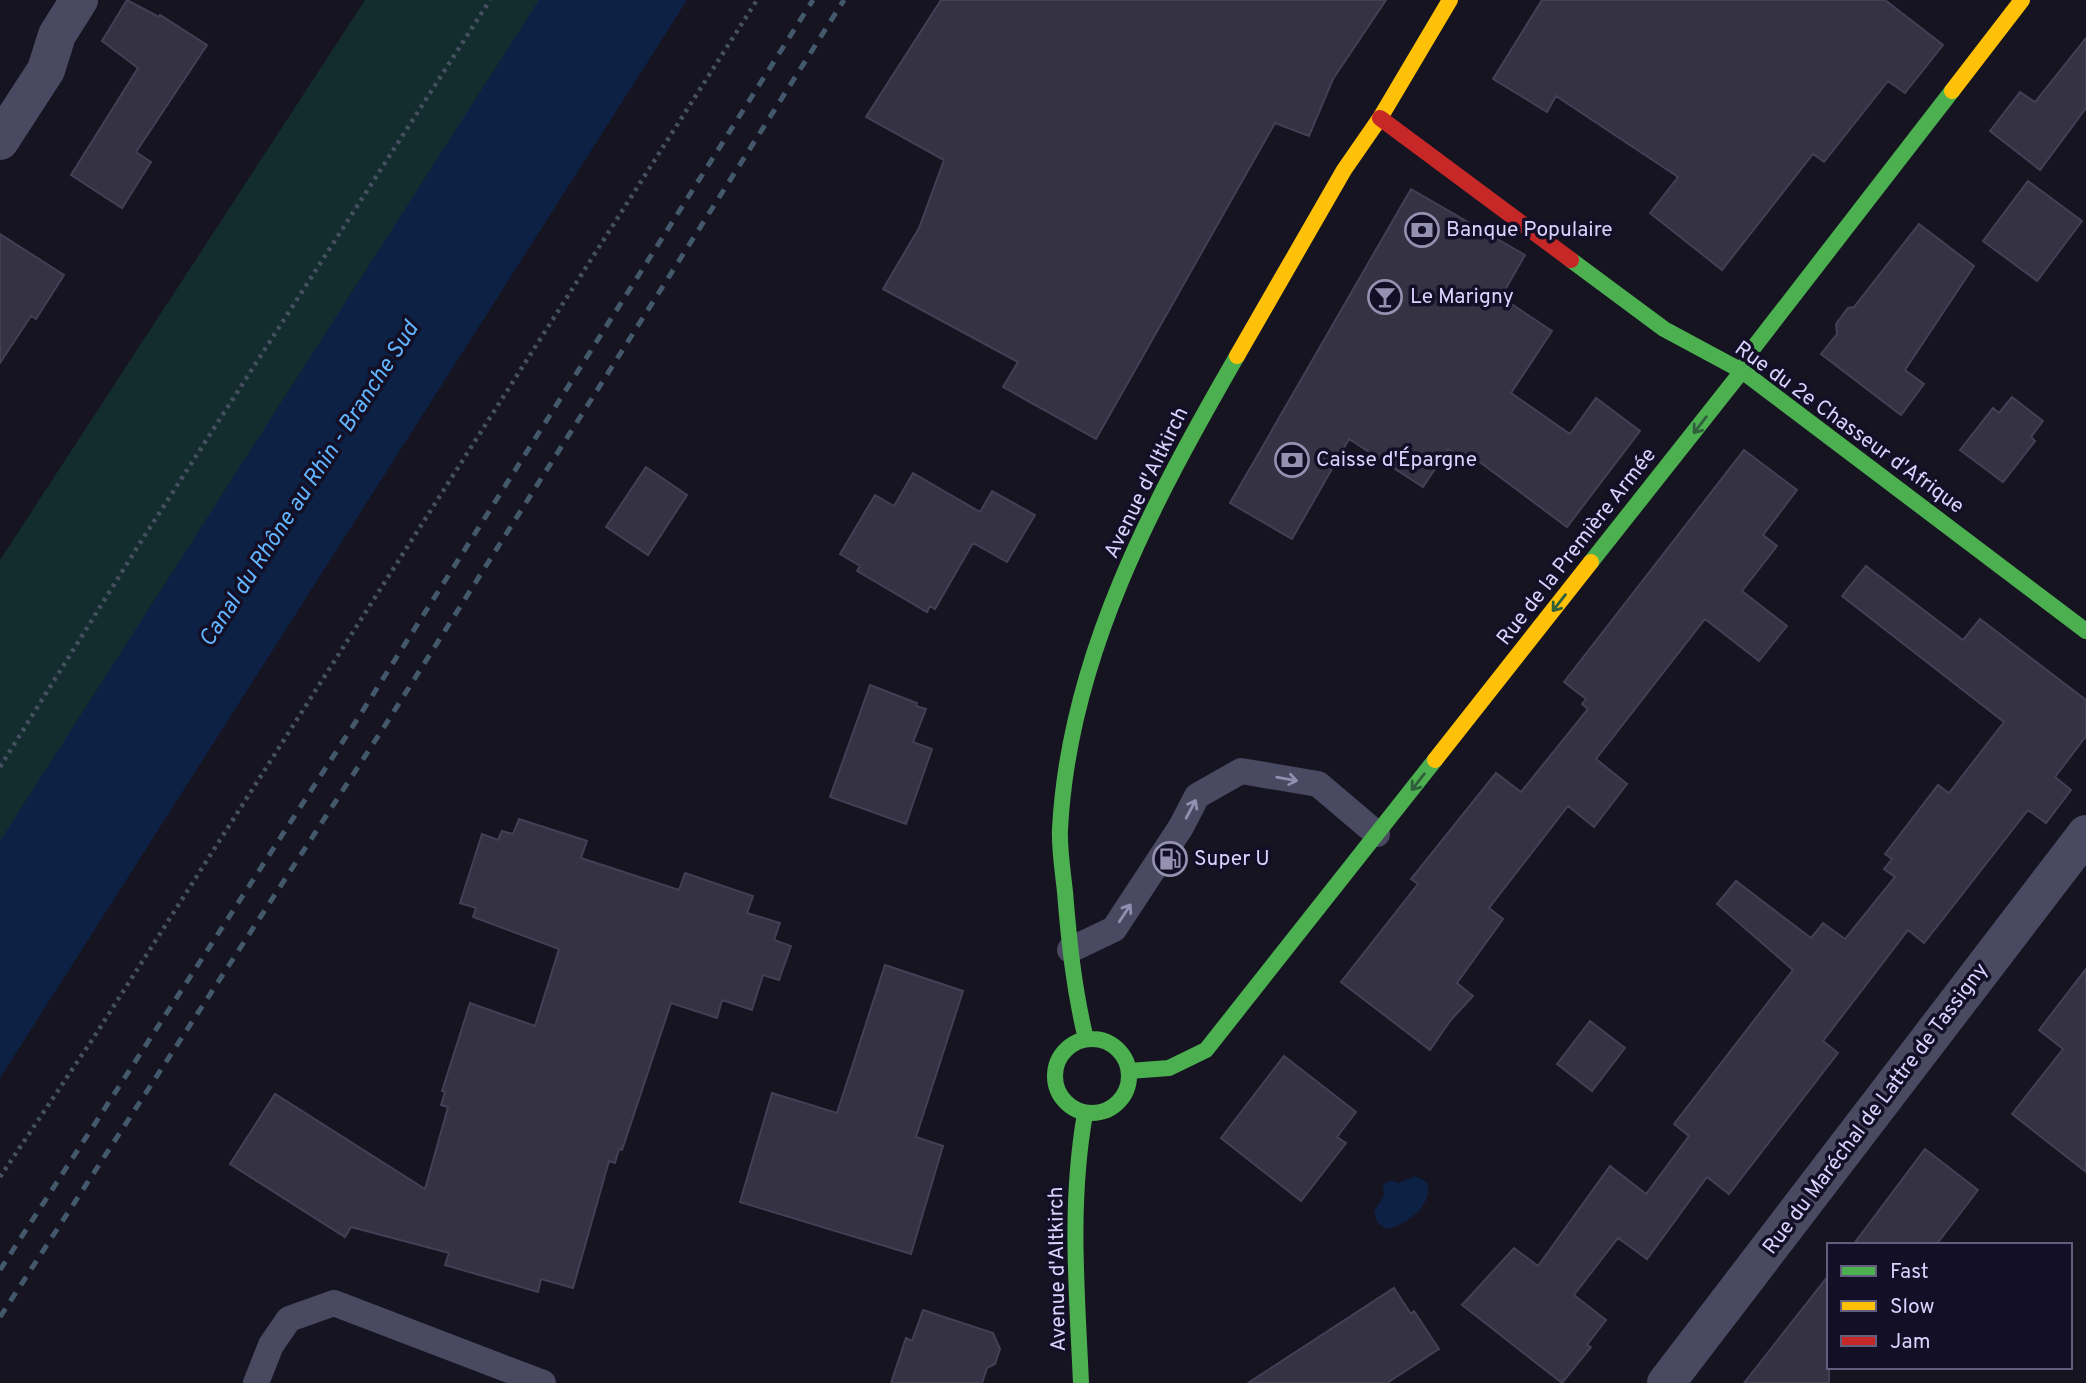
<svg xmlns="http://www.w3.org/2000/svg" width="2086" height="1383" font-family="Overpass,sans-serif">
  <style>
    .green { fill: #132c2d }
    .water { fill: #0d2144 }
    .building { fill: #343243; stroke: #433f54; stroke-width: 2 }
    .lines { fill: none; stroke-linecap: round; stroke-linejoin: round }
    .path { stroke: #44505f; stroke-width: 4.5; stroke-dasharray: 3.5 5; stroke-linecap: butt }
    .lane { stroke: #4a4962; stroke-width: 26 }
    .street { stroke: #4a4962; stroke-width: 38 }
    .fast { stroke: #4caf50; stroke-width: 16 }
    .slow { stroke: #ffc107; stroke-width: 16 }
    .jam { stroke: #c62828; stroke-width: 16 }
    .rail { stroke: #43596b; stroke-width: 5; stroke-dasharray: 10 9; stroke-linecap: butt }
    .oneway { stroke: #305f3b }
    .oneway2 { stroke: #928eb0 }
    .labels { text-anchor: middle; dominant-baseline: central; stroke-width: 7; stroke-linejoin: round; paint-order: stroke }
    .poi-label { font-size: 21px; fill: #d9d4ff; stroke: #130f26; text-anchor: start }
    .street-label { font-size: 21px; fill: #d9d4ff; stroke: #130f26 }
    .water-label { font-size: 23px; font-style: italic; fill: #62b6ff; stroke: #130f26 }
  </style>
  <rect width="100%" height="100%" fill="#161421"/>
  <!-- green -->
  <path class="green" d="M365,0H541L0,844V560Z"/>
  <!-- water -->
  <path class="water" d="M539,0H687L0,1078V841Z
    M1415,1176L1427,1182C1435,1203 1405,1228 1385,1229L1377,1222L1374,1211L1384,1196L1383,1185L1390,1180L1398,1183Z"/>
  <!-- building -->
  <path class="building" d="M127,0L159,17L160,15L207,45L136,152L151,162L122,208L71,175L138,68L102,41Z
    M941,0H1386L1333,79L1309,136L1275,123L1096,439L1003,387L1018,362L883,289L919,228L944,160L866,117Z
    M1542,0H1885L1943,45L1905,93L1888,81L1824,162L1813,154L1722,270L1650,213L1678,177L1556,96L1547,112L1493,79Z
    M2086,38V108L2040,170L1990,131L2020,92L2035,102Z
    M2028,181L2082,221L2037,281L1983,241Z
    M1411,189L1525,255L1501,297L1552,331L1511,393L1570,434L1596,398L1640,431L1567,527L1473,457L1469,462L1448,449L1423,487L1349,439L1292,539L1230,503Z
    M1919,224L1974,266L1905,370L1924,384L1901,415L1821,354L1837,334L1836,324L1848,308L1854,307Z
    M0,234L64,275L36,319L31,316L0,363Z
    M2012,397L2043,421L2031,437L2035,441L2003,482L1960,450L1993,408L1999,413Z
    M1744,450L1797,490L1763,535L1777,546L1742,591L1787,626L1759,661L1705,619L1596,759L1627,784L1594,827L1568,806L1489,908L1503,919L1457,983L1473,996L1450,1021L1430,1050L1341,982L1418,884L1411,879L1496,773L1521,792L1588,709L1582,704L1586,699L1564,682Z
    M646,467L687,495L648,555L606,527Z
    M913,473L980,512L992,491L1035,515L1007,562L973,543L935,609L930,606L927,612L857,571L860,566L840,554L875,495L894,506Z
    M1866,566L1963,640L1980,619L2086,700V736L2055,777L2071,790L2046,823L2028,810L1924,943L1908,930L1823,1041L1838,1053L1729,1194L1707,1177L1647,1259L1618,1238L1574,1295L1606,1320L1587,1345L1591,1347L1562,1383L1462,1305L1514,1248L1538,1266L1610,1166L1646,1194L1689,1136L1674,1124L1793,970L1717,904L1736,881L1811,938L1823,923L1845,939L1895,877L1884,869L1892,859L1885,854L1938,785L1949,793L2004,722L1842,596Z
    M870,685L917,703L916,706L926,709L913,742L932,749L906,824L830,797Z
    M519,819L587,841L581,858L679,890L685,873L753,896L747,913L780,923L774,940L791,946L779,980L763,975L752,1010L722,1000L717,1018L671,1003L622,1150L619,1149L615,1163L609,1161L573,1288L541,1279L538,1292L445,1265L449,1253L351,1227L345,1237L230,1164L275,1094L425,1189L448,1107L441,1105L445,1092L442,1091L470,1003L535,1026L559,949L473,917L476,908L460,903L482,834L498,840L502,831L513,834Z
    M885,965L963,991L916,1137L943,1146L911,1254L740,1202L772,1093L837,1113Z
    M2086,969V1172L2012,1114L2063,1049L2039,1030Z
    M1590,1021L1625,1048L1592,1091L1557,1064Z
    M1284,1056L1356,1112L1337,1137L1346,1143L1301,1201L1221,1138Z
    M1925,1149L1978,1190L1936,1245H1853Z
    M1829,1275V1383H1744L1777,1341Z
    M1394,1288L1411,1314L1414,1311L1439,1349L1387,1383H1248Z
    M923,1310L993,1333L1000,1349L995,1364L987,1368L982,1383H891L906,1338L912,1341Z"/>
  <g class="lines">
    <!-- path -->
    <path class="path" d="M0,767L140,543L490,0
      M0,1177L94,1037L757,0"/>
    <!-- lane -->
    <path class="lane" d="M1070,950L1114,929L1181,827L1197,796L1241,771L1318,784L1377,834
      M256,1383L271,1345L289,1319L334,1303L543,1383"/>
    <!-- street -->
    <path class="street" d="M0,141L46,70L57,35L79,0
      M1666,1383L2086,834"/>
    <!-- fast -->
    <path class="fast" d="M1571,260L1664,329L1742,371L2086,631
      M1591,562L1742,371L1754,347L1952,91
      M1055 1076a37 37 0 1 1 74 0a37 37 0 1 1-74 0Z
      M1086,1039C1074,990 1069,942 1065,892C1063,872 1059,849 1060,829C1069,657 1153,502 1237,356
      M1129,1071L1169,1068L1206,1050L1435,760
      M1081,1383C1077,1293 1069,1204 1085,1114"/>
    <!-- slow -->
    <path class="slow" d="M1952,91L2022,0
      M1237,356L1344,170L1380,118L1450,0
      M1435,760L1591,562"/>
    <!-- jam -->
    <path class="jam" d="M1380,118L1571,260"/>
    <!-- rail -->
    <path class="rail" d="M0,1270L360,715L813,0
      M0,1317L384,727L844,0"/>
  </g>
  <!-- one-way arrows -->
  <defs><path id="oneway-shaft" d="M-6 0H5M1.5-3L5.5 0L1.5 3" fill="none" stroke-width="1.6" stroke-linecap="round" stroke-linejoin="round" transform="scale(1.75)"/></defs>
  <g class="oneway">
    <use href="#oneway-shaft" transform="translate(1700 425) rotate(128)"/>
    <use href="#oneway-shaft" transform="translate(1559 603) rotate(128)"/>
    <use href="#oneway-shaft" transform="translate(1418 782) rotate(128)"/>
  </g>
  <g class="oneway2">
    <use href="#oneway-shaft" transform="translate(1287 779) rotate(10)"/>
    <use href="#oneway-shaft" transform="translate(1191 809) rotate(-62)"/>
    <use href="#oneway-shaft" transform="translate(1125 913) rotate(-57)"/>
  </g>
  <!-- icons -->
  <defs>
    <g id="bank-ring" transform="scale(1.75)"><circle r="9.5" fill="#130f26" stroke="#9591b1" stroke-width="1.5"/><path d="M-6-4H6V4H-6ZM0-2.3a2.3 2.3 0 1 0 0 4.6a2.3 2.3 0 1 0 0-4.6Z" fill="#9591b1"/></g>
    <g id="bar-ring" transform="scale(1.75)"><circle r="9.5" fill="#130f26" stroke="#9591b1" stroke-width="1.5"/><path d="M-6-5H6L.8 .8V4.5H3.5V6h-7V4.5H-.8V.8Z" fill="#9591b1"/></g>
    <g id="fuel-ring" transform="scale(1.75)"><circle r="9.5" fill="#130f26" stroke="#9591b1" stroke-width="1.5"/><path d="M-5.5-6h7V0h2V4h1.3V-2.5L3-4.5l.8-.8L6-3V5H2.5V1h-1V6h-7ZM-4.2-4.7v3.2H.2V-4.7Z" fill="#9591b1"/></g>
  </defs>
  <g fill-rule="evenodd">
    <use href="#bank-ring" x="1422" y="230"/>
    <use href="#bar-ring" x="1385" y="297"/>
    <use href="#bank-ring" x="1292" y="460"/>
    <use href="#fuel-ring" x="1170" y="859"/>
  </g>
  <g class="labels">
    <!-- poi labels -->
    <g class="poi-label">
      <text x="1446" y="230">Banque Populaire</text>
      <text x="1410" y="297">Le Marigny</text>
      <text x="1316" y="460">Caisse d'Épargne</text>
      <text x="1194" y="859">Super U</text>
    </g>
    <!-- street labels -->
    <g class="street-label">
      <text transform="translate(1849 428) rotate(36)">Rue du 2e Chasseur d'Afrique</text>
      <text transform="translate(1147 483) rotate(-64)">Avenue d'Altkirch</text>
      <text transform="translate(1577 547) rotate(-52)">Rue de la Première Armée</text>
      <text transform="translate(1876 1109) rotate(-53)">Rue du Maréchal de Lattre de Tassigny</text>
      <text transform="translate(1058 1269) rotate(-91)">Avenue d'Altkirch</text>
    </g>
    <!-- water labels -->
    <g class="water-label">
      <text transform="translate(310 485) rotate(-57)">Canal du Rhône au Rhin - Branche Sud</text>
    </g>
  </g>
  <!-- legend -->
  <rect x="1827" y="1243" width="245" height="126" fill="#130f26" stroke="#625e7d" stroke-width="2"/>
  <rect x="1841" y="1266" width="35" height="10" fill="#4caf50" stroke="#625e7d" stroke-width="2"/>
  <text x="1890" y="1278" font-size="21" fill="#d9d4ff">Fast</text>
  <rect x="1841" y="1301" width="35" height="10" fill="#ffc107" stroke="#625e7d" stroke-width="2"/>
  <text x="1890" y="1313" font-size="21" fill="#d9d4ff">Slow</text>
  <rect x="1841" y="1336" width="35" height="10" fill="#c62828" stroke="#625e7d" stroke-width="2"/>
  <text x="1890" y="1348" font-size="21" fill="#d9d4ff">Jam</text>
</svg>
